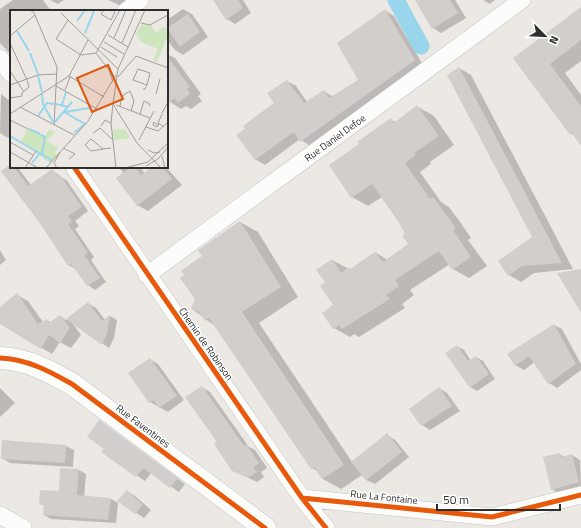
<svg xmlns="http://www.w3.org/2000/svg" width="581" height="528" font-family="'Titillium Web',sans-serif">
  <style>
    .shadow { fill: #0003 }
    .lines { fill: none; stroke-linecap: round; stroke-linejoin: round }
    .canal { stroke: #99d6ec; stroke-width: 17 }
    .building { fill: #d1cecb }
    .street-casing { stroke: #c5c4c5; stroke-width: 18 }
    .secondary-casing { stroke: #c5c4c5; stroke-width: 23 }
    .street { stroke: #fcfcfb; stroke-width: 17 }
    .secondary { stroke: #fcfcfb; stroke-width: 22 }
    .cycleway-casing { stroke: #fff; stroke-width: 8 }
    .cycleway { stroke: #e8590c; stroke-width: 5 }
    .labels { text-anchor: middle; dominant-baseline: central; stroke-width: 3; stroke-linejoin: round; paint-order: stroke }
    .street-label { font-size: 10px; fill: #2e2e2e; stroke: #fff }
    .inset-river { fill: none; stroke: #99d6ec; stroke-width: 2 }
    .inset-road { fill: none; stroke: #a09e9b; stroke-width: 1 }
    .view { fill: #df570e; fill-opacity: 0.15; stroke: #df570e; stroke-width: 2 }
    .inset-edge { fill: none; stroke: #2e2e2e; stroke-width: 2 }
  </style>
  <rect width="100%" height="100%" fill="#ece8e4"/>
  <!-- shadow -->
  <path class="shadow" d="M13,0H43L51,11H11V55L0,43V9Z
    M50,0H64L58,4Z
    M108,0H139L128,9Z
    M214,0H243L251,13L235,24L227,19Z
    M418,0H455L466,18L441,33L433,28Z
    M483,0H495L490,4Z
    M183,9L192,14L208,37L183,55L175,50L167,40V20Z
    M581,9V61L565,73L581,95V144L575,136L569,133L514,59Z
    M385,10L394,16L423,65L310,146L300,139L265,165L255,159L275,103L287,81L296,86L307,102L324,91L333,97L360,80Z
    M167,54L175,58L201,94L198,96L202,101L191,109L186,106L181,109L167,100Z
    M459,68L471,75L573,269L534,273L521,282L509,275L533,238Z
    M1,94L11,102V136L8,138L0,133Z
    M418,107L434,116L454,145L430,162L431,164L420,172L441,202L449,207L458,219L471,238L468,240L487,266L469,278L453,269L450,264L410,290L414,295L402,304L405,308L359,337L354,334L350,337L334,328L335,305L326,283L332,260L351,270L376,253L388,260L410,244L407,234L382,197L368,206L352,197L360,144L391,120L396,122Z
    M11,166L19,169L31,185L52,170L67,181L88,211L75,221L79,226L75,229L94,257L91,260L106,282L95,290L88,285L76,269L68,265L41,224L2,172Z
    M119,167H140L145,174L154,167H166L182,185L148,211L137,205L124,174Z
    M240,222L258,232L298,297L259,323L352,462L387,435L395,440L409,457L375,484L366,480L362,475L341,489L323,479L319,472L312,468L215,326L192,309L196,298L203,256Z
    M0,250L6,260L0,265Z
    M17,295L28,301L43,322L47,320L51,323L60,316L66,320L89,304L96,308L105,320L110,316L117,320L114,338L109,348L71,321L81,335L71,348L60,342L52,354L0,323V309Z
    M554,325L562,329L581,364V370L557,388L549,383L535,362L524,370L515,365Z
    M457,346L464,350L471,361L476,357L483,361L495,379L477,391L470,387Z
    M150,359L158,364L184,400L168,412L150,402L129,373Z
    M202,387L210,392L249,447L255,450L267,468L261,472L264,477L257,482L232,470L218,443Z
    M0,388L15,403L0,417Z
    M439,388L447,393L460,411L430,430L422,425Z
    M100,421L185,484L179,492L151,473L145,481L103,452L105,448Z
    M66,446L74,450L73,467L10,463L2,458Z
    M559,454L565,457L572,455L580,460L581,488L559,494L552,489Z
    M79,470L86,474L84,497L111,499L118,503L116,523L51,519L44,515L45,506L40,504L59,492Z
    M127,491L135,496L151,510L144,518L119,501Z"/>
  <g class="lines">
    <!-- canal -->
    <path class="canal" d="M396,0L421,46"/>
  </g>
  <!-- building -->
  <path class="building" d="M213,0H238L243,8L226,20Z
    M415,0H450L458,13L432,29Z
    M581,7V40L550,64L581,106V146L571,132L569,133L513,58Z
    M385,9L415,60L300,142L294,132L255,160L236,135L245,129L243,126L274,103L267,93L287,80L304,103L324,90L329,98L358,80L337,43Z
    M188,14L200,32L180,47L167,28Z
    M167,56L190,87L187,89L190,94L178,103L175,98L167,104Z
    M459,67L562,263L522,266L508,276L498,261L532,237L447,75Z
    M417,105L439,136L414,153L416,155L405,163L430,199L433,197L442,209L456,228L453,230L471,257L452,270L439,251L395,280L399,286L386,295L390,299L342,329L339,325L333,329L322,313L333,305L320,286L325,282L316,270L332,259L341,273L349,267L350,269L375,252L383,262L408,244L402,236L405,234L398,221L372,184L351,198L329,165L359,144L357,142L391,118L394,123Z
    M11,164V167H14L28,186L52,169L58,176L60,175L82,207L68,216L72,221L68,224L88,253L84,255L100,278L87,286L71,264L68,266L41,225L1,171Z
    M131,167H135L141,175L152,167H163L172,179L137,206L116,178Z
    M240,221L281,287L242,312L344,465L322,479L314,467L311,469L209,318L205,321L199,312L191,309L195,299L180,278L184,275L181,271L202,256L198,250Z
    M581,269V313L557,273Z
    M17,293L38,324L47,319L49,323L60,315L70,328L60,343L49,335L41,349L0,324V307Z
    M88,302L102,321L110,315L107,334L102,345L66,319Z
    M554,324L576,364L548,384L529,356L515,366L507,354Z
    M457,345L468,361L476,356L489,374L470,388L445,353Z
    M150,358L177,396L159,408L154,400L149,403L128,373Z
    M202,386L244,446L246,444L259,463L253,467L257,472L248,478L232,471L214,444L217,442L185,397Z
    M439,387L452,406L421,426L409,409Z
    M99,420L178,478L170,488L143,468L136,477L101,452L104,449L87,437Z
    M387,433L402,452L366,480L351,462Z
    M2,440L66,445L65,463L1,459Z
    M559,453L561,457L572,454L579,482L551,490L543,457Z
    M60,468L79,469L77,495L111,498L108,520L43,515L44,505L39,504L40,490L59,491Z
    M127,490L143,505L135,514L117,501Z"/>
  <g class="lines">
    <!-- street casing -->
    <g class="street-casing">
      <path id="street" d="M126,11L140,0
        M0,58L11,74
        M74,167L302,498L326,528
        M147,275L522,0
        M302,498L492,517L581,495
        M0,515L23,528"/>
    </g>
    <!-- secondary casing -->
    <g class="secondary-casing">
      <path id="secondary" d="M0,358C27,359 49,371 72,384L265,528"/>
    </g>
    <!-- street -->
    <use href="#street" class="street"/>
    <!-- secondary -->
    <use href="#secondary" class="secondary"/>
    <!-- cycleway casing -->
    <g class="cycleway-casing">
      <path id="cycleway" d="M74,167L302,498L326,528
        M0,358C27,359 49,371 72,384L265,528
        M302,498L492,517L581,495"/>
    </g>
    <!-- cycleway -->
    <use href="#cycleway" class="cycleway"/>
  </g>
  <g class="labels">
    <!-- street labels -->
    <g class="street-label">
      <text transform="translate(335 138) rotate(-36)">Rue Daniel Defoe</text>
      <text transform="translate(206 344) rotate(55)">Chemin de Robinson</text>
      <text transform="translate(143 426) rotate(37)">Rue Faventines</text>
      <text transform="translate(384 497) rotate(6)">Rue La Fontaine</text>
    </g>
  </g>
  <!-- overview -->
  <g transform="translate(10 10)">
    <rect width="158" height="158" fill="#ece8e4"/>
    <path d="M132,14L141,15L146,23L153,17L158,18V25L147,52L143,50L148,39L131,32L126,24ZM18,118L35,126L39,120L45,122L37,131L48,137L45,143L48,144L40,153L11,132ZM115,119L120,128L104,130L103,120Z" fill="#cee6be"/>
    <path class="inset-river" d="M67,11L75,0M7,21L19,41M75,23L84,1M20,43L28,64M28,66L32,82M32,84L33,94L43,112M46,94L58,97M52,95L56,82M54,102L75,114L64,123M55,102L79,98M28,106L37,93L44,94M45,112L62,92M19,119L30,124M31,125L35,127L32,144M0,126L41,150L40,152M22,153L30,143"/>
    <path class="inset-road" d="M20,0L24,3L47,57L44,115M94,0L91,4L101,10L105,2L102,0M51,3L108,59L103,94L127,133L151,158M58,10L46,29L71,45M131,13L140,15L158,5M98,25L118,37M0,26L25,5M104,28L116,0M94,32L114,44M0,33L17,70L19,77L12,83V86M112,33L126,0M91,37L107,47M86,43L99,60L103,72M71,45L86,43L110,0M108,59L135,0M0,61L14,82M59,66L94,87M108,67L126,46L158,58M0,75L28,65L47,64M46,76L87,99M133,79H135L137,75L140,63L128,59L123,70L137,75M55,80L60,67M146,84L150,69M0,88L12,86M103,93L101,113L106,158M106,95L140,108M110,96L112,86L120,81L124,91L121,101M10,97L64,125M152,103L158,92M0,104L59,66L78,30M130,104L134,91L140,94L139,96M152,104L148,113L154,117M0,110L18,119M148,115L144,112L143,115L147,117L149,113M91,116L95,110L101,113M136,117L148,121L158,112M83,123L90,118L103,130M129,130L144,101M0,132L23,145M53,138L65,144L59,149M93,139L81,141L75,135L81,129L93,139L101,138M138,140L144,143L150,142M0,142L28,158M152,146L155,158M136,156L148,149L158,137M15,158L26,141M36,158L78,111L106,65M47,158L44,153L50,142M115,158L138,152L158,133"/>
    <path class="view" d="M98,55L113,89L82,102L67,68Z"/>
    <rect width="158" height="158" class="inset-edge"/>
  </g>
  <!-- north arrow -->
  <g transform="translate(545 36) rotate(114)" stroke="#ffffff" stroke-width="3" paint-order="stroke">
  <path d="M0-3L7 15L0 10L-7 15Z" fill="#2e2e2e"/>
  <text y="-6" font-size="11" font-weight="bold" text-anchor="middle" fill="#2e2e2e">N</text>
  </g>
  <!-- scale -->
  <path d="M437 504v6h123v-6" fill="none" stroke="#2e2e2e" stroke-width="2"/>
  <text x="443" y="504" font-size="12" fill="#2e2e2e" stroke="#ffffff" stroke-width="3" paint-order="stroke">50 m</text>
</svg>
